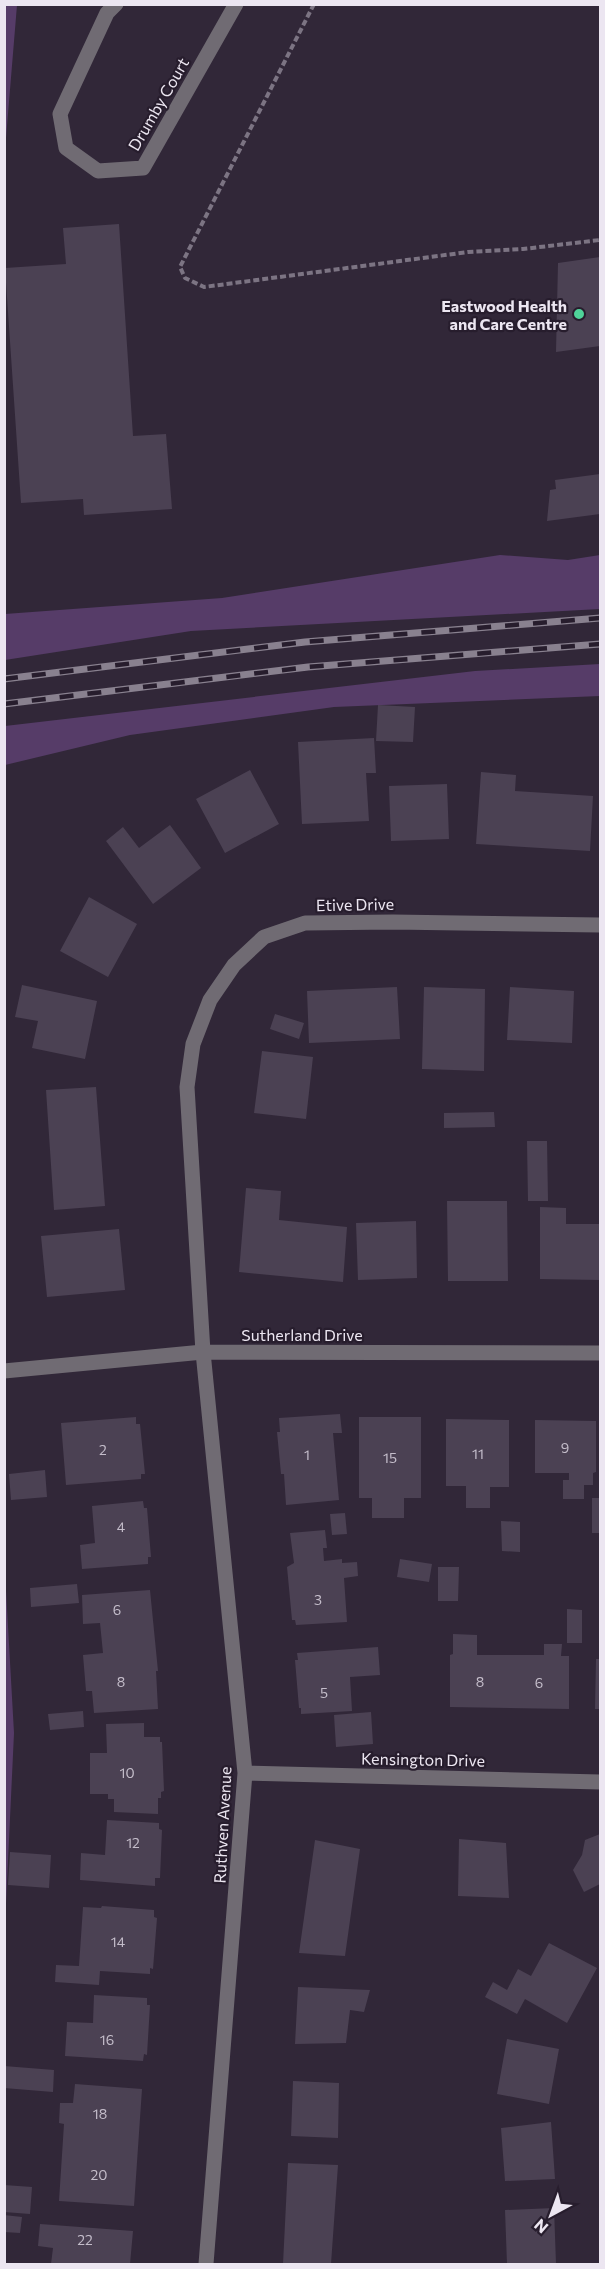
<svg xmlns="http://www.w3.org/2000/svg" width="605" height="2269" font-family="Commissioner,sans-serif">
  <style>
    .green { fill: #563c68 }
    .building { fill: #4b4153 }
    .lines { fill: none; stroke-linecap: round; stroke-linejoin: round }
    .path { stroke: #7c7483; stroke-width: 4; stroke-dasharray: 6 3; stroke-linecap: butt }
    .minor { stroke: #706b73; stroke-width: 15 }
    .rail-casing { stroke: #89818f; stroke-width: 7 }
    .rail { stroke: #271d2d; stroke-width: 4.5; stroke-dasharray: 14; stroke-linecap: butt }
    .poi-dot { fill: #4fd399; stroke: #271d2d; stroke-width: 2 }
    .labels { text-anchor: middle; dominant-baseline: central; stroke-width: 4.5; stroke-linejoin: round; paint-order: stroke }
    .number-label { font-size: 14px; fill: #c4bdca }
    .street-label { font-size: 16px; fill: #ece6f1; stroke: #271d2d }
    .poi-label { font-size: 16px; font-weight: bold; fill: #ece6f1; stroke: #271d2d; text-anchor: end }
  </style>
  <rect width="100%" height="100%" fill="#312738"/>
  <!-- green -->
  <path class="green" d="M5,4L17,5L5,150L4,5Z
    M500,555L568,560L600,555V609L191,631L5,660V614L222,598Z
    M600,664V696L334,707L130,735L5,765V726L475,671Z
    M5,1573L14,1733L5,1925L4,1573Z"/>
  <!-- building -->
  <path class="building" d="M119,224L133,436L166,434L172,509L84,515L83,499L21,503L5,268L66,264L63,228Z
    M600,257V346L556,352L558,263Z
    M600,474V514L547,521L550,490L556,489L555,480Z
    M378,705L415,707L413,742L376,741Z
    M374,738L376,773H366L369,821L302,824L298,742Z
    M250,770L279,824L225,853L196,799Z
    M481,772L516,775L515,791L593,796L590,851L476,844Z
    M447,784L449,839L391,841L389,786Z
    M170,825L201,868L153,904L106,841L123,827L139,848Z
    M89,897L137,924L108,977L60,951Z
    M22,985L97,1001L85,1059L32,1048L38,1021L15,1017Z
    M397,987L400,1039L309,1043L307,991Z
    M424,987L485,989L484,1071L422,1069Z
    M510,987L574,991L572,1043L507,1040Z
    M275,1014L304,1023L299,1039L270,1029Z
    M262,1051L313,1057L306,1119L254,1113Z
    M96,1087L105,1206L54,1210L46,1090Z
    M494,1112L495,1127L444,1128V1113Z
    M527,1141H547L548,1201H528Z
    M246,1188L281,1191L279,1220L347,1227L343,1282L239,1272Z
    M447,1201H507L508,1281H448Z
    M540,1207L566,1208V1224H600V1280L540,1279Z
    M416,1221L417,1278L358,1280L356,1223Z
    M119,1229L125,1290L47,1297L41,1236Z
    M340,1414L342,1433H333L339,1500L286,1505L284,1474H281L277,1432H280L279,1418Z
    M136,1417V1424H140L145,1474H141V1479L66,1485L61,1423Z
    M359,1417H421V1498H404V1518H372V1498H359Z
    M446,1419L509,1420V1487H490V1508H466V1486H446Z
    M535,1420L596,1421V1472L593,1473V1485H584V1499H563V1480H569V1473H535Z
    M45,1470L47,1497L11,1500L9,1474Z
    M592,1498H600V1533H592Z
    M143,1501L144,1508H147L151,1557H148V1564L82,1569L80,1545L95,1543L92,1506Z
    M345,1513L347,1534L332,1535L330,1514Z
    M501,1521L520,1522V1552L502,1551Z
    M325,1530L327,1548H323L324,1561L342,1559V1563L357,1562L358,1576L344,1578L347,1622L296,1625L295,1620H292L287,1567L294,1563L290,1533Z
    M400,1559L432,1564L429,1582L397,1577Z
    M438,1567H459L458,1601H438Z
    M77,1584L79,1603L31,1607L30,1588Z
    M150,1590L158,1671H156L158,1709L94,1713L92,1691H86L83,1655L103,1653L100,1623L83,1624L82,1595Z
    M567,1609L582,1610V1643H567Z
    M453,1634L477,1635V1655H544V1644H562L561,1656H569V1709L450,1707V1655L453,1654Z
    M378,1647L380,1675L350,1677L352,1711L301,1714V1708H299L295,1660H298L297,1653Z
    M596,1659H600V1709H595Z
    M83,1711L84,1727L50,1730L48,1714Z
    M371,1712L373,1744L336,1747L334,1715Z
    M144,1723V1737H160V1742H162L164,1791L161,1792V1798H158V1814L114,1812V1799H108V1794H90V1753H107L106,1724Z
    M107,1820L159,1823V1829L162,1830L160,1878H155V1886L80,1880L81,1853L105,1855Z
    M600,1834V1884L584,1892L573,1870L582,1855L585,1840Z
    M459,1839L506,1843L509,1898L458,1896Z
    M315,1840L360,1849L345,1956L299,1953Z
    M10,1852L51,1855L49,1888L8,1885Z
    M102,1906L154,1910V1917L157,1918L153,1969L150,1968V1974L100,1971L99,1985L55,1982L56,1965L79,1966L83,1907L101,1908Z
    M549,1943L597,1968L567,2023L525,1999L517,2014L485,1997L493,1982L507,1990L518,1969L531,1976Z
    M298,1987L370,1990L364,2012L350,2010L346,2043L295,2044Z
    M94,1995L147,1998V2005H150L147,2055L144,2054L143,2061L65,2056L67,2022L93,2023Z
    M507,2039L559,2049L549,2104L497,2094Z
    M4,2066L54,2070L53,2092L4,2088Z
    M293,2081L339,2083L338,2138L291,2136Z
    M75,2084L142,2089L134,2206L59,2201L64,2124L59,2123L60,2103H73Z
    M551,2122L555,2179L505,2181L501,2128Z
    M288,2163L338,2165L331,2264H283Z
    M4,2185L32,2187L30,2214L4,2212Z
    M554,2208L556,2264H507L505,2210Z
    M4,2215L22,2217L20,2233L4,2232Z
    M40,2224L133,2231L130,2264H51L53,2248L38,2246Z"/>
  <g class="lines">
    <!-- path -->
    <path class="path" d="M314,4L180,267L185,278L204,287L468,252L523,249L600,240"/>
    <!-- minor -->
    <path class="minor" d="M116,4L107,13L60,114L66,148L98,171L143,168L236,4
      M4,1371L203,1352L600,1353
      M245,1773L600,1782
      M206,2264L245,1773L203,1352L187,1087L193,1044L210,1000L234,965L264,937L305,923L393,922L600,925"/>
    <!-- rail casing -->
    <g class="rail-casing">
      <path id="rail" d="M4,679L305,642L600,618
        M4,704L308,667L600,644"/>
    </g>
    <!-- rail -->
    <use href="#rail" class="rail"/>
  </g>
  <!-- markers -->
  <circle class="poi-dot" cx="579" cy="314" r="6"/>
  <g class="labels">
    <!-- number labels -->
    <g class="number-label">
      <text x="565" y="1447">9</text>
      <text x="103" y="1449">2</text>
      <text x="478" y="1453">11</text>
      <text x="307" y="1454">1</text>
      <text x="390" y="1457">15</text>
      <text x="121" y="1526">4</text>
      <text x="318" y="1599">3</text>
      <text x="117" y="1609">6</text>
      <text x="121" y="1681">8</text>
      <text x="480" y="1681">8</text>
      <text x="539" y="1682">6</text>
      <text x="324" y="1692">5</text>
      <text x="127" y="1772">10</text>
      <text x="133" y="1842">12</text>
      <text x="118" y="1941">14</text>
      <text x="107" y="2039">16</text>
      <text x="100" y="2113">18</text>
      <text x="99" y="2174">20</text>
      <text x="85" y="2239">22</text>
    </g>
    <!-- street labels -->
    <g class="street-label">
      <text transform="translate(158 104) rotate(-60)">Drumby Court</text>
      <text transform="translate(355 904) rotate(-1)">Etive Drive</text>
      <text x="302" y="1334">Sutherland Drive</text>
      <text transform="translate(423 1759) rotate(1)">Kensington Drive</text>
      <text transform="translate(222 1825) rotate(-87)">Ruthven Avenue</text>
    </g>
    <!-- poi labels -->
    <g class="poi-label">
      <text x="567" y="305">Eastwood Health<tspan x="567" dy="18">and Care Centre</tspan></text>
    </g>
  </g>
  <!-- border -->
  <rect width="605" height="2269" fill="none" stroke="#ece6f1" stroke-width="12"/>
  <!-- north arrow -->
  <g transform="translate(551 2215) rotate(221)" stroke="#271d2d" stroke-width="4.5" paint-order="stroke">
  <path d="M0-4.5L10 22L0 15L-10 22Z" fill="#ece6f1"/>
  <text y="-9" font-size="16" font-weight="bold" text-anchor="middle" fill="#ece6f1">N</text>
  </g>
</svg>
